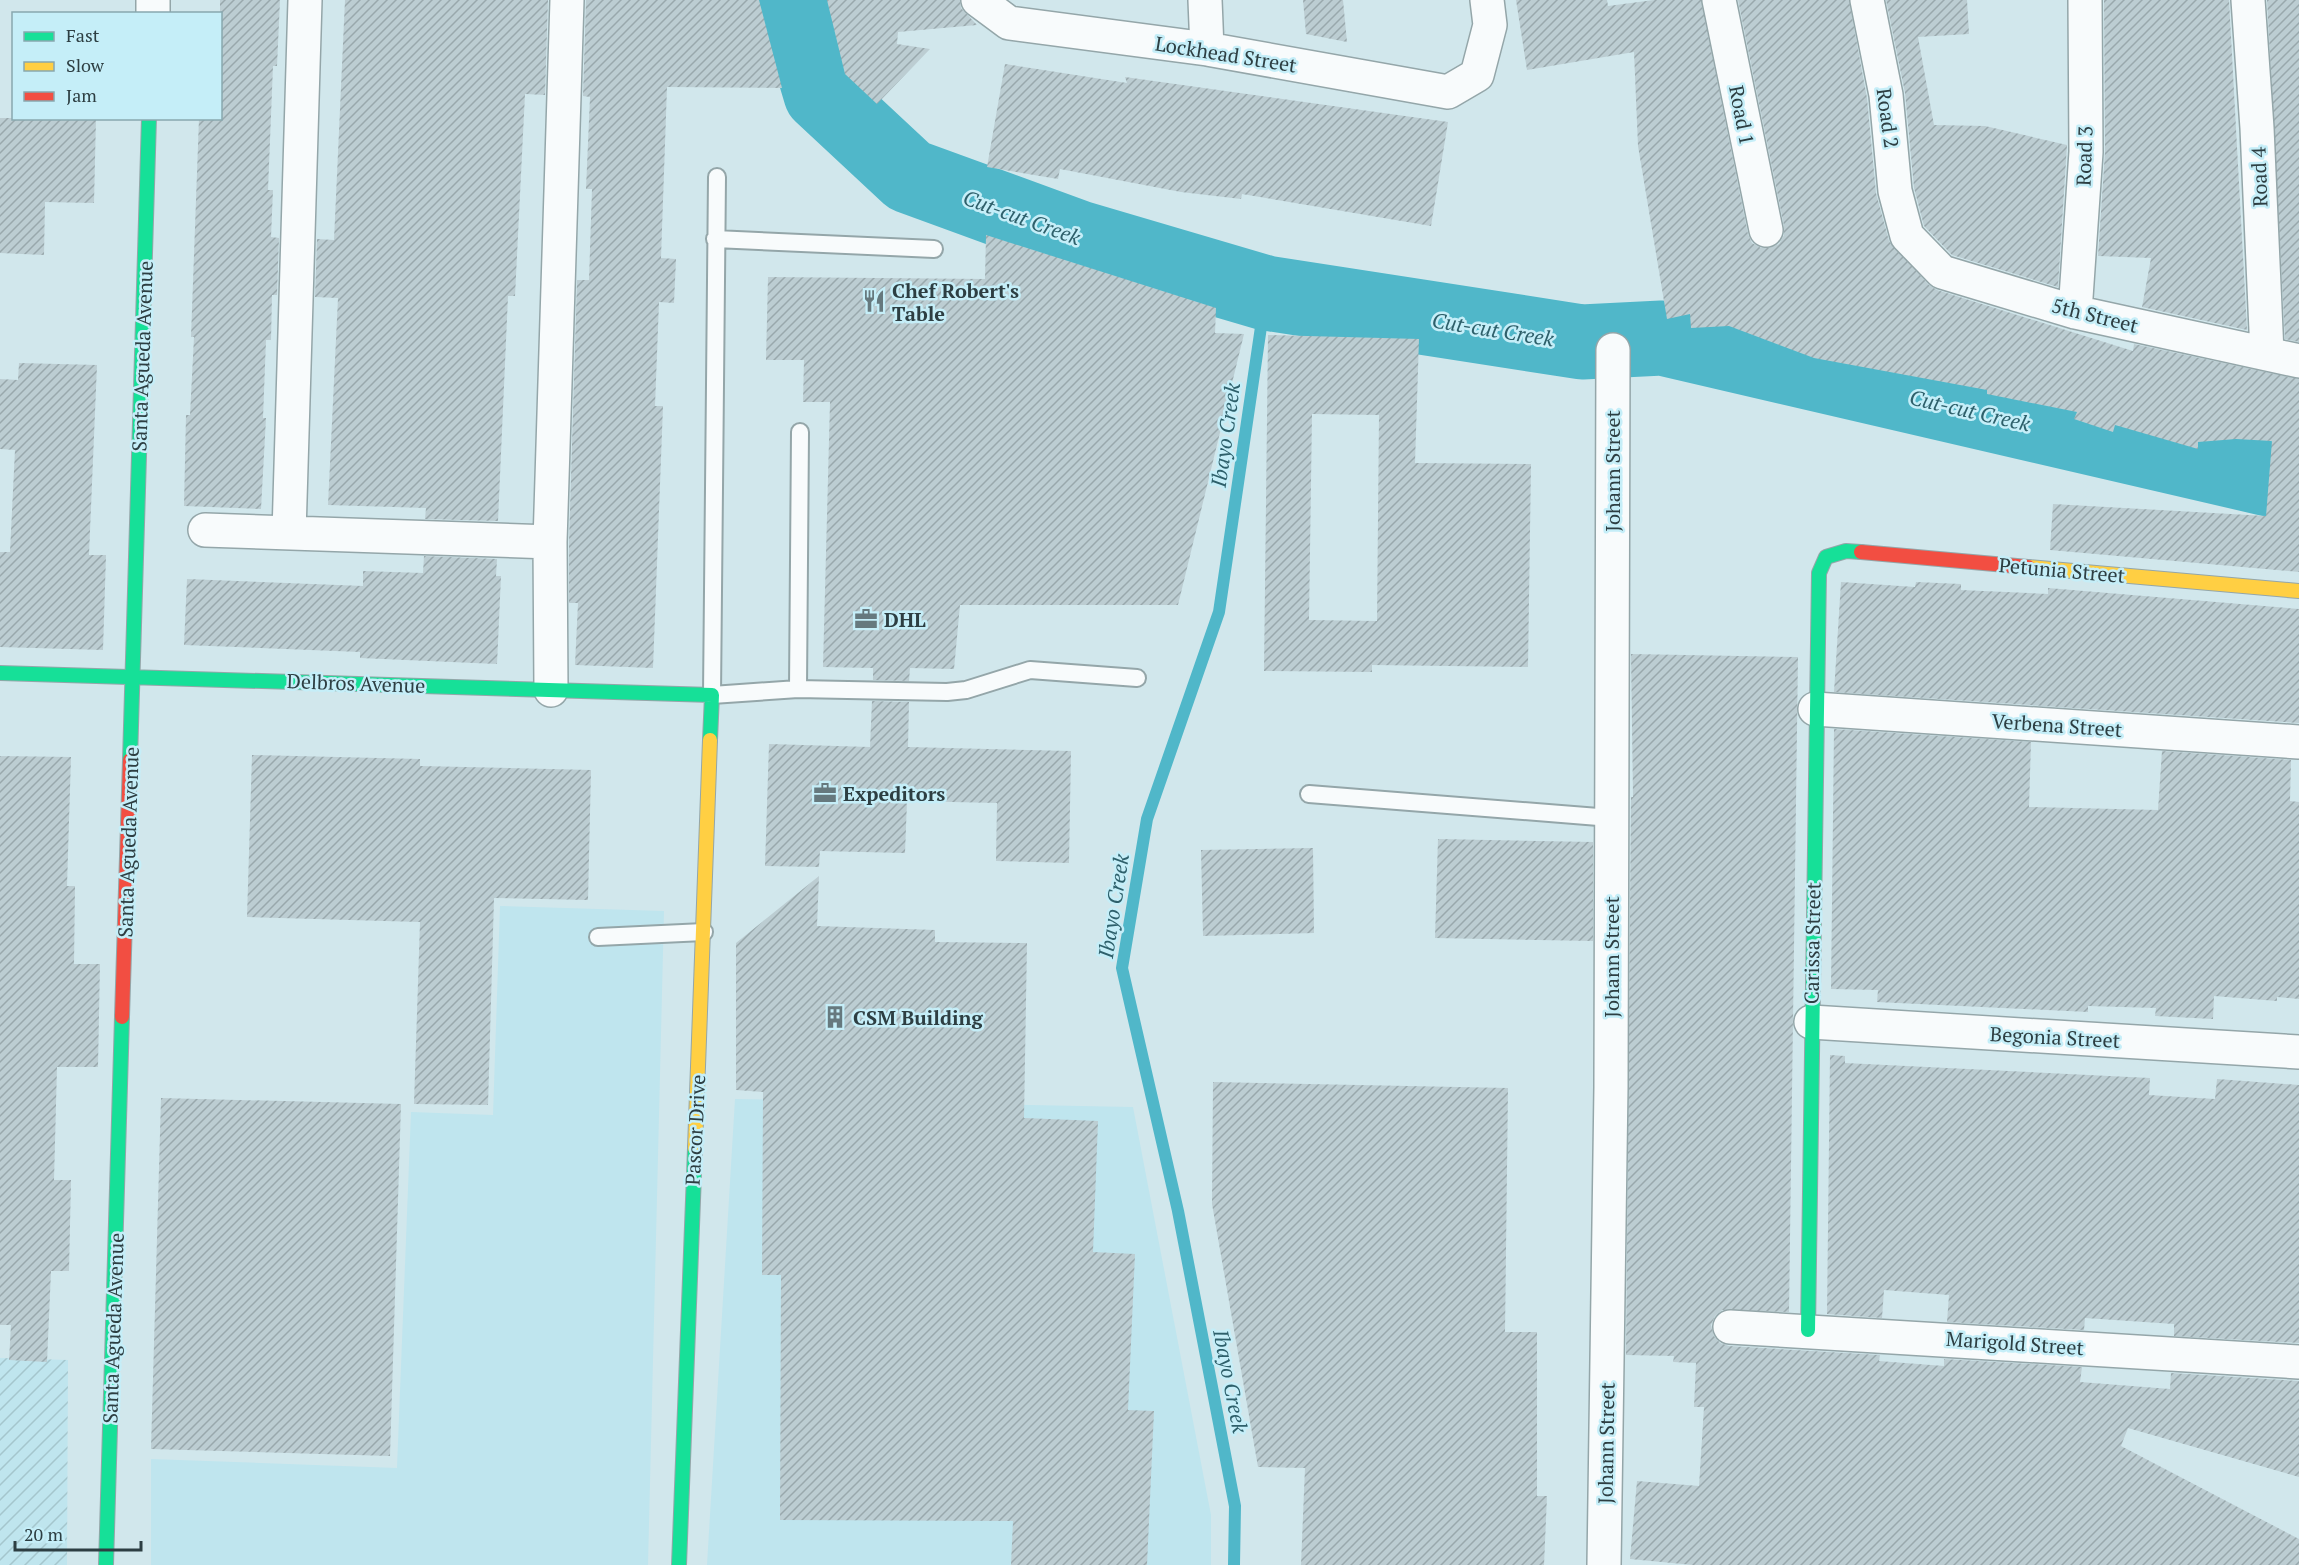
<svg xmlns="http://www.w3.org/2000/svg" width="2299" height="1565" font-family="'PT Serif',serif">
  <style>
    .built { fill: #bfe5ee }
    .industrial { fill: url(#industrial-furrows) }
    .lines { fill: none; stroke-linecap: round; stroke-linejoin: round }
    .stream { stroke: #50b7c9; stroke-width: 12 }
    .river { stroke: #50b7c9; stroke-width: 75 }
    .building { fill: url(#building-hatch); fill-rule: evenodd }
    .lane-casing { stroke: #94a6a9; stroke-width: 20 }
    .street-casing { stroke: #94a6a9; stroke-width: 36 }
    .fast-casing { stroke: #94a6a9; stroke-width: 16 }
    .slow-casing { stroke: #94a6a9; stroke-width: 16 }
    .jam-casing { stroke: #94a6a9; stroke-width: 16 }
    .lane { stroke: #f8fbfc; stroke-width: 16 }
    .street { stroke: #f8fbfc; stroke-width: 33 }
    .fast { stroke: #16e098; stroke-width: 14 }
    .slow { stroke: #ffcf43; stroke-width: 14 }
    .jam { stroke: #f24e42; stroke-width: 14 }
    .labels { text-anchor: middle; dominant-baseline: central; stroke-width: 5; stroke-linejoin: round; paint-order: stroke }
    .street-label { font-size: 20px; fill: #2d3e42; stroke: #c5eef8 }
    .poi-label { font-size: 20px; font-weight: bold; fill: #2d3e42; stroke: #c5eef8; text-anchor: start }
    .water-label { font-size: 21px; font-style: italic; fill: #2e606b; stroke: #c5eef8 }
  </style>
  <defs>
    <pattern id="industrial-furrows" width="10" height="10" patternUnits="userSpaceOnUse" patternTransform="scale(1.5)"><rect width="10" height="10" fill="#bfe5ee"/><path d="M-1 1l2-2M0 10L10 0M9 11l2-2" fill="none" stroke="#a4c6cd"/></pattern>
    <pattern id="building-hatch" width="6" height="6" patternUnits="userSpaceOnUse" patternTransform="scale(1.5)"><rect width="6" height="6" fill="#bccdd2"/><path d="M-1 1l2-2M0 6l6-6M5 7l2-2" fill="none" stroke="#99a8ac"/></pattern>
  </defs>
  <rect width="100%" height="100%" fill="#d1e7ec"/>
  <!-- built -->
  <path class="built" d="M500,906L664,911L648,1565H151V1459L397,1468L411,1112L493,1115Z
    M735,1099L1133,1107L1211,1515V1565H707Z"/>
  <!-- industrial -->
  <path class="industrial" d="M0,1358L68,1360L67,1565H0Z"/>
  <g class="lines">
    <!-- stream -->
    <path class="stream" d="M1234,1565L1235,1506L1178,1211L1122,968L1147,819L1219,612L1266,293"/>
    <!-- river -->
    <path class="river" d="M793,0L821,94L909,176L1079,238L1266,293L1582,342L1662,338L2299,486"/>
  </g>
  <!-- building -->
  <path class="building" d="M220,0H280L277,66H273L268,190H273L271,237L279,238L277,295H272L271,340H266L263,418H266L261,509L184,506L186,415H190L194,337H191L199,118H220Z
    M345,0H548L545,95L525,94L515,296H508L498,521L425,519L426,508L328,505L338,298L315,297L317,239L334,240Z
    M586,0H759L782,88L667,87L661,258L676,259L674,303L659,302L655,406H663L653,668L575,665L578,603H569V542L577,280H589L592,189H586L590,97L583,96Z
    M827,0H960L961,8L977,25L898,32L897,44L930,49L877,104L845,74Z
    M1303,0H1343L1347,42L1306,34Z
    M1516,0H1607L1608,6L1654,0H1701L1748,234L1752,243L1761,248H1769L1779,244L1784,235V226L1738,0H1849L1867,98L1876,193L1889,241L1929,285L1937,290L2133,351L2134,344L2299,379V572L2050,550L2053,504L2266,516L2272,441L2236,439L2198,442V449L2115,425L2113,432L2074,419L2077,412L1987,394V390L1814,358L1729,326L1691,328L1690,314L1667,319L1638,146L1634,52L1527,70Z
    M1886,0H1967L1969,34L1918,37L1934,125L1985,126L2067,145L2058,287L1952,255L1924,226L1914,188L1905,93Z
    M2104,0H2229L2247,330L2142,307L2151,258L2098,256L2105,152Z
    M2267,0H2299V342L2285,339Z
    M1005,64L1127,83L1125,77L1448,122L1431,226L1242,194L1241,199L1181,192L1060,169L1058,179L987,167Z
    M0,118H96L94,203L45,202L44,255L0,253Z
    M986,235L1216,308L1215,333L1244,334L1178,605H960L954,669L910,668L909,681L873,680V668L823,667L830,402H803L804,360H766L768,277L985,279Z
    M1268,335L1419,339L1415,463L1531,464L1528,667L1372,665V672L1264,671ZM1312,414L1379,415L1377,621L1309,620Z
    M19,363L97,365L89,555H106L103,650L0,647V552H10L15,450L0,449V379L18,380Z
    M424,556L497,559L496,576H501L497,664L360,658V652L184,645L187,579L363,586V571L423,573Z
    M1841,582L1915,587L1916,582L1961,584V590L2048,594V588L2299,609V723L1834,692Z
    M1631,654L1798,657L1789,1312L1722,1310L1715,1316L1711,1325L1714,1336L1720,1343L1729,1346L1880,1355L1879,1361L1944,1366V1359L2082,1367L2080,1382L2170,1389L2171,1373L2299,1381V1477L2128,1428L2121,1446L2299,1539V1565H1693L1630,1559L1637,1481L1699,1486L1704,1407H1694L1696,1363L1673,1362L1674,1356L1626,1355L1631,797H1633Z
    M872,701L909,702L908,747L1071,751L1069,863L996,861L997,803L907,801L905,853L820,851L819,867L765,866L769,744L870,747Z
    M1834,729L2031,742L2029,807L2158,810L2162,751L2291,760L2290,801L2299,802V999L2277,997V1001L2214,996L2213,1019L2155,1016L2156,1008L2088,1006V1012L1877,1002L1878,990L1831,989Z
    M252,755L420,759V766L591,770L588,900L494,898L488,1105L414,1104L420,922L247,917Z
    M0,756L71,757L67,886H75L74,964H100L98,1067H57L54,1180H71L69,1271H51L47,1362L9,1360L11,1325H0Z
    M1438,839L1593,842V941L1435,938Z
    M1313,848L1314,933L1203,936L1201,850Z
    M819,876L817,926L935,930V942L1027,943L1024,1118L1098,1121L1093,1252L1135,1254L1128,1410L1154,1411L1147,1565H1011L1013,1521L780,1520L781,1275H762L763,1092L736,1090V943Z
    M1830,1055L1845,1056V1063L2150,1078L2149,1095L2215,1099L2217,1079L2299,1085V1343L2174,1336V1324L2085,1318L2084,1330L1947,1322L1949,1295L1884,1290L1882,1318L1827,1314Z
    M1213,1082L1508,1088L1505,1332H1537V1496H1547L1544,1565H1301L1305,1468L1258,1467L1212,1204Z
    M161,1098L401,1104L390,1456L151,1449Z"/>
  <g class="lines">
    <!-- lane casing -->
    <g class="lane-casing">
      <path id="lane" d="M717,177L712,695L798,689L947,692L966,690L1030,670L1137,678
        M715,239L934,249
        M798,689L800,432
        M1309,794L1611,818
        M598,937L704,932"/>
    </g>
    <!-- street casing -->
    <g class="street-casing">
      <path id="street" d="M978,0L1009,23L1207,49L1448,92L1477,75L1490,25L1487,0
        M1205,0L1207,49
        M1719,0L1766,230
        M1867,0L1886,95L1895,191L1907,236L1942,272L2075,312L2299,361
        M2248,0L2257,128L2267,353
        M153,14V0
        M2075,312L2086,152L2085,0
        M205,530L550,542
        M289,533L305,0
        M551,690L550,542L567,0
        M1815,709L2299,742
        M1811,1022L2299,1052
        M1730,1327L2299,1362
        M1604,1565L1611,1087L1613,350"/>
    </g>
    <!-- fast casing -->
    <g class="fast-casing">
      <path id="fast" d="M0,673L712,695L710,740
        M130,760L149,118
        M1808,1330L1819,573L1826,557L1846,551L1861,552
        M106,1565L122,1017
        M679,1565L695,1148"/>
    </g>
    <!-- slow casing -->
    <g class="slow-casing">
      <path id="slow" d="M2028,567L2299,591
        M695,1148L710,740"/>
    </g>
    <!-- jam casing -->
    <g class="jam-casing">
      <path id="jam" d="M1861,552L2028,567
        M122,1017L130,760"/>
    </g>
    <!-- lane -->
    <use href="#lane" class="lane"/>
    <!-- street -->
    <use href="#street" class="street"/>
    <!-- fast -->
    <use href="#fast" class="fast"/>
    <!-- slow -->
    <use href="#slow" class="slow"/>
    <!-- jam -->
    <use href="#jam" class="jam"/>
  </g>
  <!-- icons -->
  <defs>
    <g id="restaurant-bare" transform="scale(1.8)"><path d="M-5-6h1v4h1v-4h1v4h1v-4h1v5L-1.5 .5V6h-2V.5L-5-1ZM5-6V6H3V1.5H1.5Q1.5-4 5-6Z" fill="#66797e" stroke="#c5eef8" stroke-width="2.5" paint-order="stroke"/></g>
    <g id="office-bare" transform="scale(1.8)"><path d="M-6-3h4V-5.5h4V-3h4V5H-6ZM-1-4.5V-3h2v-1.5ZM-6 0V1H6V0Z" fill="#66797e" stroke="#c5eef8" stroke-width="2.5" paint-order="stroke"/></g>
    <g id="building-bare" transform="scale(1.8)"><path d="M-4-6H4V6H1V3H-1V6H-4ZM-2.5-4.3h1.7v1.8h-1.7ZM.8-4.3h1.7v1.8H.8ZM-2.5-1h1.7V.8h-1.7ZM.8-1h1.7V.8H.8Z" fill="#66797e" stroke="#c5eef8" stroke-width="2.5" paint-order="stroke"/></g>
  </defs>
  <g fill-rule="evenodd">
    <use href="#restaurant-bare" x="874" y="301"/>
    <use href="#office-bare" x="866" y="619"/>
    <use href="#office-bare" x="825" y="793"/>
    <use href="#building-bare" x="835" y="1017"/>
  </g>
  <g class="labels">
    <!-- street labels -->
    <g class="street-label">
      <text transform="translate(1226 54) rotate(9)">Lockhead Street</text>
      <text transform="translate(1742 115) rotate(79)">Road 1</text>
      <text transform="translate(1888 118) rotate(82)">Road 2</text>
      <text transform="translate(2084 156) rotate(-88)">Road 3</text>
      <text transform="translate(2259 177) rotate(-92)">Road 4</text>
      <text transform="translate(2095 315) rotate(14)">5th Street</text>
      <text transform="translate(142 356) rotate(-88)">Santa Agueda Avenue</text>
      <text transform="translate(1612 471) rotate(-90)">Johann Street</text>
      <text transform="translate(2062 570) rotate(5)">Petunia Street</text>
      <text transform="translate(356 683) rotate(2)">Delbros Avenue</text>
      <text transform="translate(2057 725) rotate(4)">Verbena Street</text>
      <text transform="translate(128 842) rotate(-88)">Santa Agueda Avenue</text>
      <text transform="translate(1812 943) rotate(-89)">Carissa Street</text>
      <text transform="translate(1611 957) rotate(-90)">Johann Street</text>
      <text transform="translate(2055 1037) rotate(3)">Begonia Street</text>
      <text transform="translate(695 1130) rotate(-87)">Pascor Drive</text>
      <text transform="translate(113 1328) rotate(-88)">Santa Agueda Avenue</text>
      <text transform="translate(2015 1343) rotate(4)">Marigold Street</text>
      <text transform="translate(1606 1443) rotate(-89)">Johann Street</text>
    </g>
    <!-- poi labels -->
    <g class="poi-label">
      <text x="892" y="290">Chef Robert's<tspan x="892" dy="23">Table</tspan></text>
      <text x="884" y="619">DHL</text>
      <text x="843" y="793">Expeditors</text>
      <text x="853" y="1017">CSM Building</text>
    </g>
    <!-- water labels -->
    <g class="water-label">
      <text transform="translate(1022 217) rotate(20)">Cut-cut Creek</text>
      <text transform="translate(1493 329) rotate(9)">Cut-cut Creek</text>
      <text transform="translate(1970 410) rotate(13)">Cut-cut Creek</text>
      <text transform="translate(1225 435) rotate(-82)">Ibayo Creek</text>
      <text transform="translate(1113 906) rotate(-81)">Ibayo Creek</text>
      <text transform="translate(1231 1381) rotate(79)">Ibayo Creek</text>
    </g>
  </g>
  <!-- legend -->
  <rect x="12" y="12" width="210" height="108" fill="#c5eef8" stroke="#88a8af" stroke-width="1.5"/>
  <rect x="24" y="32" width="30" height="9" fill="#16e098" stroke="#88a8af" stroke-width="1.5"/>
  <text x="66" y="42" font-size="18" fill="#2d3e42">Fast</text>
  <rect x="24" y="62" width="30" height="9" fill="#ffcf43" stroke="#88a8af" stroke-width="1.5"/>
  <text x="66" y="72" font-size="18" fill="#2d3e42">Slow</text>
  <rect x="24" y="92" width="30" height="9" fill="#f24e42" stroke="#88a8af" stroke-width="1.5"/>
  <text x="66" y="102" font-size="18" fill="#2d3e42">Jam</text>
  <!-- scale -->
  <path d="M15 1541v9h126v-9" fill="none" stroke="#2d3e42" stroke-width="3"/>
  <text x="24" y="1541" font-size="18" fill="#2d3e42" stroke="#c5eef8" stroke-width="4.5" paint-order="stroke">20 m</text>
</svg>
